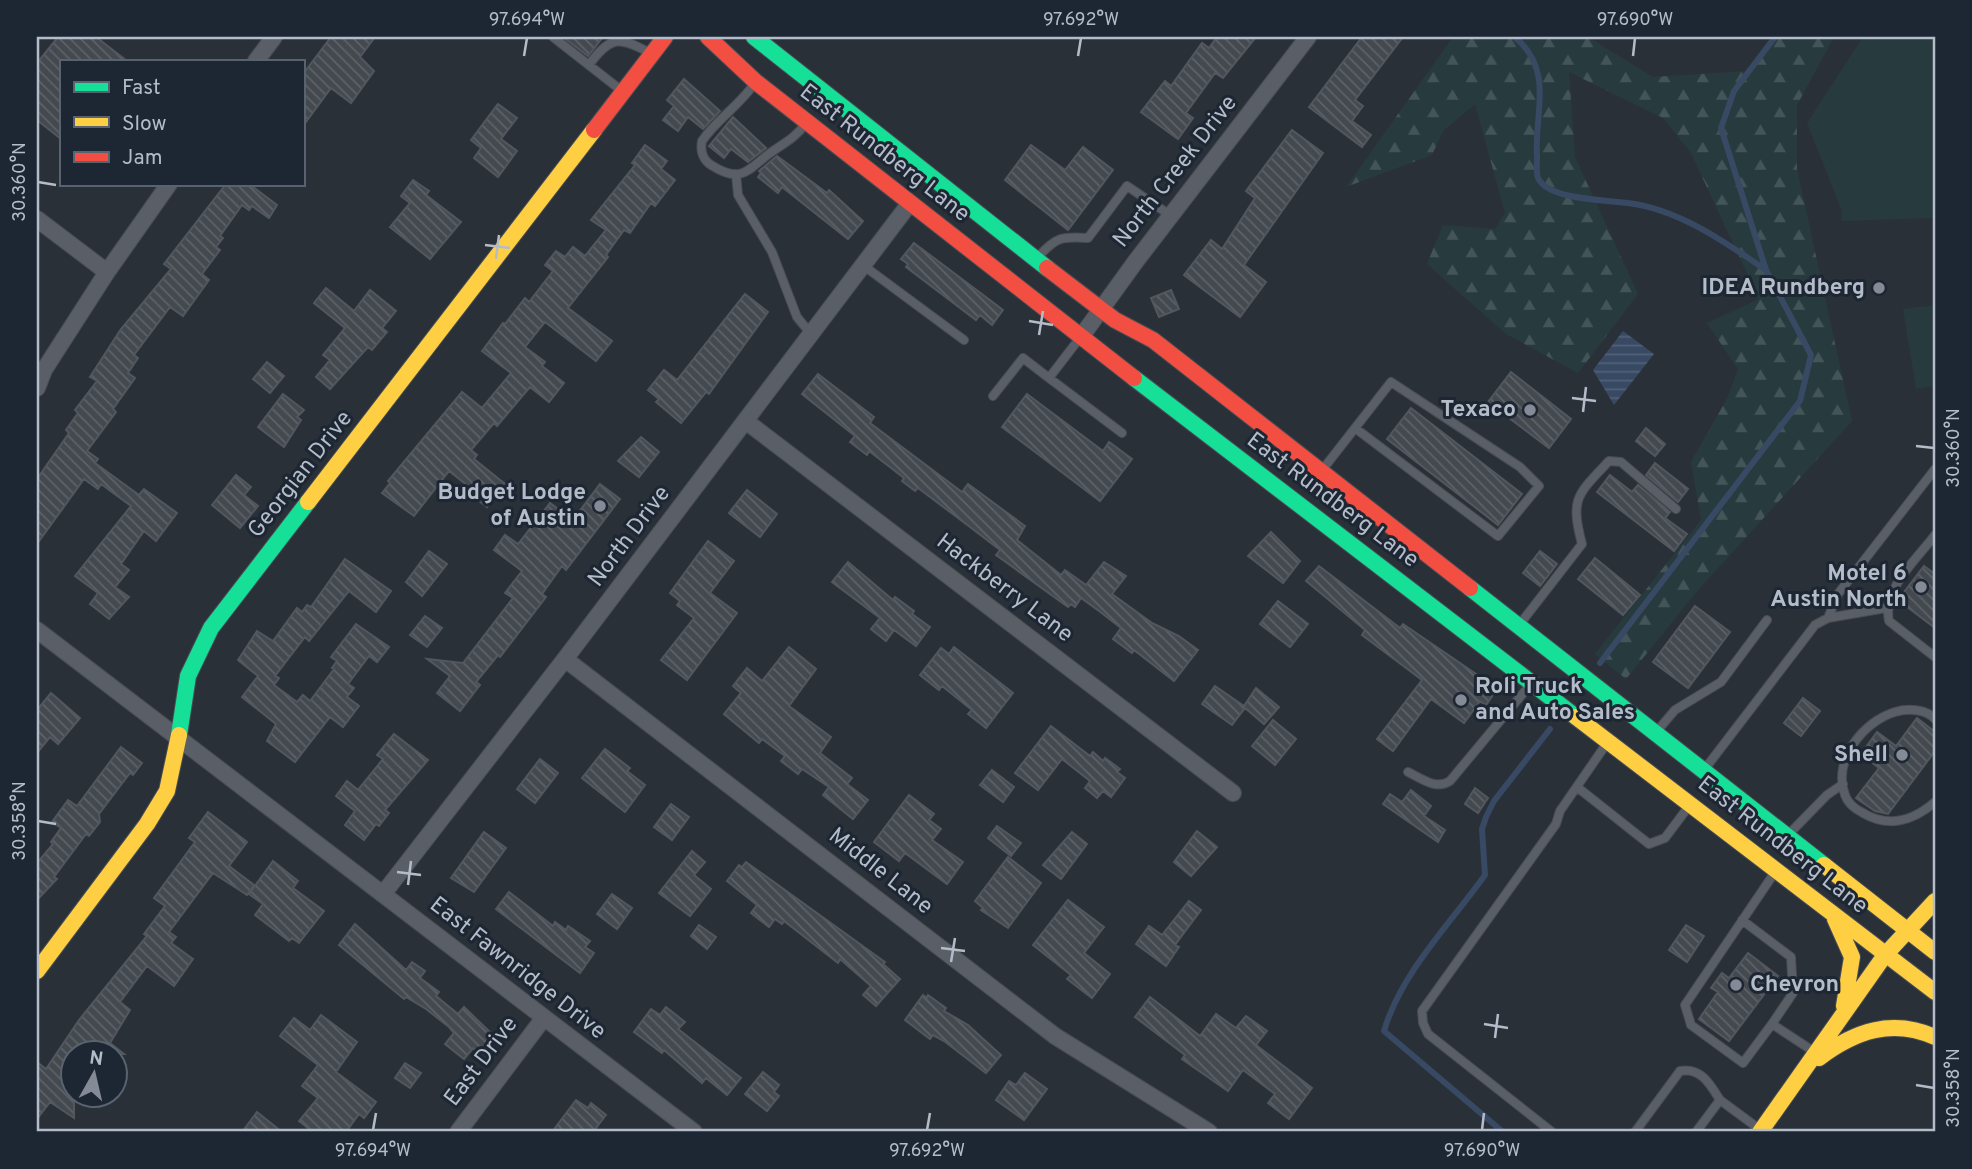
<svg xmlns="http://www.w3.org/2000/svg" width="1972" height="1169" font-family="Overpass,sans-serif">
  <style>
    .forest { fill: url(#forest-firs) }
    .pitch { fill: #273a3e }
    .water { fill: url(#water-rules) }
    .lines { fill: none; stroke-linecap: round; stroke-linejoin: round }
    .stream { stroke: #384963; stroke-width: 6 }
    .building { fill: url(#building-back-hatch); stroke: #52575f; stroke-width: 2 }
    .lane-casing { stroke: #484c53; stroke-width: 10 }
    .street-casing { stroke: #484c53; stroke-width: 18 }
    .fast-casing { stroke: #484c53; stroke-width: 18 }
    .slow-casing { stroke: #484c53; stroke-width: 18 }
    .jam-casing { stroke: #484c53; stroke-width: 18 }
    .lane { stroke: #5a5e66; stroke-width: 8 }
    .street { stroke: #5a5e66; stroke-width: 16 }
    .fast { stroke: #16e098; stroke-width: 16 }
    .slow { stroke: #ffcf43; stroke-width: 16 }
    .jam { stroke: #f24e42; stroke-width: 16 }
    .ticks { fill: none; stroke: #b4bcc9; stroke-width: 2.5 }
    .poi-dot { fill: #848b96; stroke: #1d2633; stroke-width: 2.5 }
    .labels { text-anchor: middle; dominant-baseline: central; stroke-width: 6; stroke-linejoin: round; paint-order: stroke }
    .street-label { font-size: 23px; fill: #b4bcc9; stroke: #1d2633 }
    .poi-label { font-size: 23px; font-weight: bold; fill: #b4bcc9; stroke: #1d2633; text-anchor: end }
    .neatline { fill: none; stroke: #b4bcc9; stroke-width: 2.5 }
    .ticks-label { font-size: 18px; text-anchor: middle; fill: #b4bcc9 }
  </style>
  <defs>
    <pattern id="forest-firs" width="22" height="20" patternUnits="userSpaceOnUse" patternTransform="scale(1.75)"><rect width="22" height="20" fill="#273a3e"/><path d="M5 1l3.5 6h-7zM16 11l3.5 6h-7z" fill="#445559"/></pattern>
    <pattern id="water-rules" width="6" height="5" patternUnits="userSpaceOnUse" patternTransform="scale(1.75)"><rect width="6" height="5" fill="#384963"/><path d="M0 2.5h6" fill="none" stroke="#526178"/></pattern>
    <pattern id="building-back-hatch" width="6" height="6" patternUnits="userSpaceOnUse" patternTransform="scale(1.75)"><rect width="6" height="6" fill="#444950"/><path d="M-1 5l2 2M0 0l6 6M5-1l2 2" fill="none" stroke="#5d6168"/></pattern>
  </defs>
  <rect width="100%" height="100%" fill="#2a3038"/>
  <!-- forest -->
  <path class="forest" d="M1453,37H1588L1653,77L1747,71L1773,37H1834L1797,105V169L1852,421L1698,590L1626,679L1595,654L1701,520L1691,462L1728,397L1738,369L1707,323L1759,299L1691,153L1663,118L1569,72L1575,157L1638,294L1578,373L1506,334L1427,264L1443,225L1495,229L1505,213L1475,104L1443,131L1432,155L1346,187Z"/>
  <!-- pitch -->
  <path class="pitch" d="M1863,37H1935V218L1841,221L1842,211L1807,123Z
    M1935,305V386L1916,389L1903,309Z"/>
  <!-- water -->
  <path class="water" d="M1623,331L1654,354L1614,405L1593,370Z"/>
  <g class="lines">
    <!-- stream -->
    <path class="stream" d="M1515,37C1555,72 1534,112 1537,156C1537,162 1536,172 1538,178C1548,200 1607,200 1628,203C1678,209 1725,242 1766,270
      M1600,663L1800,401L1811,355L1766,270L1721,128L1734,91L1775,37
      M1503,1132L1384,1031C1401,973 1450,924 1485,875L1482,829L1486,817L1494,801L1550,729"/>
  </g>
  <!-- building -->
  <path class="building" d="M58,37H96L127,61H61V139L37,120V63Z
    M331,37H375L360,57L374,71L351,103L331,88L303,126V74Z
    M563,37H603L588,56Z
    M1217,37H1256L1223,78L1215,73L1186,113L1193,118L1178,139L1141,112L1165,81L1171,86L1202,43L1209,48Z
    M1362,37H1403L1355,100L1363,106L1352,121L1371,135L1362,147L1309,107Z
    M684,79L720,111L703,129L688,117L678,131L663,120L674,106L667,100Z
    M498,104L517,118L501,139L517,151L498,177L474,158L481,148L471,140Z
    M733,117L766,148L748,162L731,149L724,158L709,146Z
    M1292,130L1323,153L1244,265L1266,282L1240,317L1184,275L1211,240L1222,249L1255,198L1246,191Z
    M645,145L667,161L661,169L675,180L655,206L651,203L630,233L624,230L606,255L608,257L568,308L612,341L596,361L545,322L525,347L545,362L542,366L564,383L549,402L530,387L497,426L494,423L471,450L477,455L474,459L505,484L487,507L474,497L477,493L449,471L414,516L382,493L390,483L388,481L462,392L482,408L511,373L482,351L503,323L505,324L525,298L529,302L553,271L545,265L556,251L565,257L573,247L585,256L606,230L591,220L635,165L632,163Z
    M1031,145L1065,170L1083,147L1113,170L1068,230L1005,180Z
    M777,156L827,193L829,190L863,221L848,239L782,187L778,193L758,177L761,173L759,171Z
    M413,180L429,191L426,195L461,222L430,259L390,227L410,203L401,196Z
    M226,184H249L277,205L269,218L252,206L249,210L242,205L220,236L223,238L216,247L220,250L202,274L209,280L183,316L170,307L134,355L138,358L128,373L135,378L113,409L116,412L87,451L98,459L95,463L139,495L144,489L177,513L156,541L144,531L121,564L129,570L115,587L129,597L109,619L90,604L98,593L75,576L131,506L101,484L98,489L84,479L37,544V479L69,433L66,430L78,413L75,410L97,381L90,377L121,329L171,269L164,264Z
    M914,243L1003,310L992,325L980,315L976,320L906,267L908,264L901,259Z
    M326,288L354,311L370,290L396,311L382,328L387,332L372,350L368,347L330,389L316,377L330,360L323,355L345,328L314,303Z
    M1171,290L1179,309L1159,317L1151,298Z
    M745,294L768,312L709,394L706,392L681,423L656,402L659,399L648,390L664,370L677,380Z
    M267,362L284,376L270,393L253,379Z
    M1511,372L1571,419L1549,448L1488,402Z
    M818,374L874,417L870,423L962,492L968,484L1025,526L1017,540L1061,575L1065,570L1086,585L1104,562L1126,576L1112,594L1152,623L1179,636L1198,650L1174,681L1134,650L1132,653L1113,639L1121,628L1099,611L1081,598L1075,607L1071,604L1068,607L996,555L1000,550L970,527L918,488L915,491L902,481L904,478L869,451L867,455L850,442L855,436L802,394Z
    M283,394L304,410L297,417L301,420L284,447L258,427Z
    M1027,394L1103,451L1109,442L1132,459L1100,501L1002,427Z
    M1411,408L1522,494L1498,525L1387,439Z
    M1646,428L1665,444L1655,456L1636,441Z
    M641,437L659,452L639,477L618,461Z
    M1655,463L1688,489L1678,502L1646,475Z
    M236,475L251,487L244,495L258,506L240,528L212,505Z
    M1610,475L1632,492L1638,485L1670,512L1665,518L1687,534L1674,551L1597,492Z
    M600,484L620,499L566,570L562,566L542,594L546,597L500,657L498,655L476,682L480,685L460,711L437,693L450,676L427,659L463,663L513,598L505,593L522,571L494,550L505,535L518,544L550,503L573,520Z
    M747,490L777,514L760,537L729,513Z
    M1271,532L1300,561L1283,583L1248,556Z
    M708,541L734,561L710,593L737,613L687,680L661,660L694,618L677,605L680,601L670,593Z
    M429,551L447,564L422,596L406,582Z
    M1540,551L1557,564L1540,586L1523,573Z
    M1595,558L1640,595L1623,615L1578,579Z
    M345,559L391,591L376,612L349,591L309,641L305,637L275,676L279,678L274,685L297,702L303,695L310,701L334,669L332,668L337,661L331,657L356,624L389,647L377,662L369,656L348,684L354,688L347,697L359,706L343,727L330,717L295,762L267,741L276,724L242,697L258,676L238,660L257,631L273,641L297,608L302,612L307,605L311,607Z
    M848,562L893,600L895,597L914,611L912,614L930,627L916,646L894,630L886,641L871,629L880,618L832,582Z
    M1319,566L1400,628L1403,624L1476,674L1474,677L1495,692L1486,705L1480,701L1464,723L1431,699L1393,751L1377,739L1422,680L1362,635L1365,630L1306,581Z
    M1924,566L1935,574V628L1898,600Z
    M1278,601L1308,624L1290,647L1260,624Z
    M1695,606L1730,632L1688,688L1653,662Z
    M425,616L442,628L427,647L410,635Z
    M789,647L816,669L789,706L831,737L820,753L852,778L847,784L868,800L853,819L823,795L829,787L802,769L798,774L781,761L785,756L762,739L759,743L724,714L741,693L733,686L747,668L762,681Z
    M954,647L1013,693L986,728L968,714L972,710L942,686L939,690L920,675L941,648L949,654Z
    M1215,686L1244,706L1256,688L1279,707L1264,724L1245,708L1232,725L1202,704Z
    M51,693L80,718L58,744L50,737L37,753V710Z
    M1803,698L1820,711L1801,736L1784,723Z
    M1917,718L1935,732V751L1888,814L1875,811L1856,798L1879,768L1861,754L1877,732L1896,746Z
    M1273,720L1296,739L1275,765L1252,746Z
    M1051,726L1090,756L1093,752L1103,761L1105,758L1120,769L1117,772L1125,778L1111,797L1103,791L1097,798L1085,788L1090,781L1062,759L1038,790L1015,773Z
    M394,734L428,760L385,810L389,813L379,826L376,824L364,840L345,825L355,811L336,796L347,781L358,790L383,759L377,755Z
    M121,747L142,763L133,775L130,773L99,814L100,822L89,836L86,834L54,877L57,879L37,900V863L53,844L51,842L61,828L52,822L68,800L77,806Z
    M605,749L630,768L627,771L645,785L625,812L582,778Z
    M540,759L558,773L535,803L517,789Z
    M992,770L1014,787L1003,802L980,785Z
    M1475,788L1488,798L1478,813L1465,804Z
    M1411,790L1431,806L1424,816L1445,830L1438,842L1383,804L1390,794L1402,802Z
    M909,795L934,814L929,820L941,829L932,840L963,862L947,884L905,853L899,861L874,842Z
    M671,804L689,817L672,840L654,827Z
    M208,812L247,842L229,866L254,885L247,895L213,873L169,932L176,937L171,943L193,959L174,986L147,966L120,1002L130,1010L110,1043L124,1054H74V1118L50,1102L37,1119V1062L46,1069L79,1020L147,936L144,934L165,906L154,898L195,842L189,838Z
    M997,826L1021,843L1011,856L988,838Z
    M1197,831L1217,847L1191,876L1174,862Z
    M484,832L506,848L474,892L451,878Z
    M1072,832L1087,844L1061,879L1043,865Z
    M692,851L705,862L694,875L711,889L690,916L659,893Z
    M1008,857L1041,883L1008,928L981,910L983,908L975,901Z
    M273,861L298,881L293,888L324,911L299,943L292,938L289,941L255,915L263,904L249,894Z
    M746,862L885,962L883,964L900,979L876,1006L863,995L871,986L840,959L838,963L784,921L782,924L775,919L769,927L751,913L757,905L727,881L739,865L742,867Z
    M509,892L553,926L555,922L566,930L568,926L590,941L585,947L594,953L580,973L496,909Z
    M612,894L632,908L617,929L597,914Z
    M1068,900L1104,927L1084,953L1110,974L1092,998L1067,979L1071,975L1033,945Z
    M1189,901L1201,910L1175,945L1179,947L1166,966L1136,944L1149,926L1162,935Z
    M355,924L406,970L412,962L425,971L420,978L439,992L436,996L458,1014L464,1007L493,1035L479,1052L473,1048L464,1059L445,1044L454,1033L449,1027L426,1009L406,997L404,999L339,945Z
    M699,925L716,937L707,949L691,936Z
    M1686,925L1704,936L1687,962L1669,950Z
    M1748,953L1778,976L1729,1041L1699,1019L1718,992L1711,988L1722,973L1729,978Z
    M923,995L927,998L928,995L946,1008L944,1011L968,1025L1001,1055L986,1073L944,1041L933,1035L930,1039L905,1020Z
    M1150,997L1200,1036L1216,1014L1236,1028L1246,1016L1267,1031L1256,1045L1312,1088L1289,1119L1268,1103L1275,1094L1243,1070L1228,1091L1182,1059L1185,1055L1135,1017Z
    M666,1007L685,1022L678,1029L741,1078L727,1095L706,1078L702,1083L664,1050L662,1053L634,1032L651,1009L660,1015Z
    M321,1015L357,1042L336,1072L376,1102L364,1118L359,1114L346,1132H313L299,1121L318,1098L302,1086L318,1065L280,1036L294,1018L310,1030Z
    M405,1063L421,1073L410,1088L395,1078Z
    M763,1072L779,1085L774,1092L779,1096L767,1111L745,1094Z
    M1025,1073L1047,1089L1024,1120L996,1100L1009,1081L1016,1085Z
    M576,1100L588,1108L591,1103L606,1115L593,1132H552Z
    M257,1112L282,1132H242Z"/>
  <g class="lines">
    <!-- lane casing -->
    <g class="lane-casing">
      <path id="lane" d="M553,37L622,91
        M589,65C610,36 619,36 650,53
        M754,84C739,106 717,119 702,141C700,151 703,160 711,165C744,186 749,167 773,151C786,142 796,137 806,123
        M736,174L738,195L772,252L797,317L811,334
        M1038,257C1056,237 1062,236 1088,238L1127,186L1170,215
        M864,266L964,340
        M1049,378L1122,433
        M993,396L1023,358L1049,378L1079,339
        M1323,469L1391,382L1520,467L1539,486L1498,536L1355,428
        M1935,535C1917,559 1882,589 1889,621L1935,657
        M1828,618L1838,594L1935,469
        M1520,624L1582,544C1570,498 1577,495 1609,461L1621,462L1676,509
        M1935,719C1926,709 1908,708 1895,712C1864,721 1832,760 1845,795C1848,804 1855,809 1863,813C1888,828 1913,821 1935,802
        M1657,731L1675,710L1721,682L1767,620
        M1704,770L1815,625L1828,618L1886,608
        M1408,772C1422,779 1436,790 1450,781L1530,685
        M1577,787L1649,844L1665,838L1689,806
        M1789,834L1827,795L1843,784
        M1775,872L1685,1005L1691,1025L1743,1063L1772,1024L1813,1051
        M1742,920L1791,957L1793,993L1772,1024
        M1552,1132L1428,1034L1423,1023L1422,1011L1556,824L1560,811L1607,743
        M1635,1132L1680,1071C1701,1067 1710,1084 1720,1100
        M1696,1132L1720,1100L1758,1128"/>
    </g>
    <!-- street casing -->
    <g class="street-casing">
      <path id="street" d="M256,61L274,37
        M37,219L107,272
        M1081,337L1136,261L1308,37
        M37,388L44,370L107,272L169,184
        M747,422L1233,793
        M37,630L694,1132
        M565,659L1055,1036L1209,1132
        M383,894L565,659L910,203
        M458,1132L543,1019"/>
    </g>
    <!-- fast casing -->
    <g class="fast-casing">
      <path id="fast" d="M754,37L1047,268
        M1134,378L1576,717
        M1470,588L1824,865
        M179,735L188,676L211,628L308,502"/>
    </g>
    <!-- slow casing -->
    <g class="slow-casing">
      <path id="slow" d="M308,502L594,130
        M1576,717L1935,992
        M1824,865L1935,952
        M1835,919L1852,957L1844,1006
        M37,971L147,824L167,791L179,735
        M1819,1058C1855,1031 1892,1018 1935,1037
        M1760,1132L1885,955L1935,901"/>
    </g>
    <!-- jam casing -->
    <g class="jam-casing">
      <path id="jam" d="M708,37L756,82L1134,378
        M594,130L665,37
        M1047,268L1115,320L1153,340L1470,588"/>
    </g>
    <!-- lane -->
    <use href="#lane" class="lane"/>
    <!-- street -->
    <use href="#street" class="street"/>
    <!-- fast -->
    <use href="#fast" class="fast"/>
    <!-- slow -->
    <use href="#slow" class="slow"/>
    <!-- jam -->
    <use href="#jam" class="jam"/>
  </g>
  <!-- ticks -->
  <path class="ticks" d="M524,56L527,38M1078,56L1081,38M1633,56L1635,38M38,182L56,185M485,245L510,248M496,259L499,235M1029,321L1053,325M1039,335L1043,311M1572,398L1596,401M1583,412L1586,387M1916,446L1934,448M38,821L56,824M397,872L421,875M408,885L411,861M941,948L965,951M951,962L955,938M1484,1024L1508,1028M1495,1038L1498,1014M1916,1085L1934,1088M373,1130L376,1113M927,1130L930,1113M1482,1130L1484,1113"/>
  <!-- markers -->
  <g class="poi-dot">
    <circle cx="1879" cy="288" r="7"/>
    <circle cx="1530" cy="410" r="7"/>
    <circle cx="600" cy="506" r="7"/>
    <circle cx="1921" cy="587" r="7"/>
    <circle cx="1461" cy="700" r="7"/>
    <circle cx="1902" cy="755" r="7"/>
    <circle cx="1736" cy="985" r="7"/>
  </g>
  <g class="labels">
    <!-- street labels -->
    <g class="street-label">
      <text transform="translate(884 154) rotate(38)">East Rundberg Lane</text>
      <text transform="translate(1176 172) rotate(-52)">North Creek Drive</text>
      <text transform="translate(301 475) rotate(-52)">Georgian Drive</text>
      <text transform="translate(1332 501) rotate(37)">East Rundberg Lane</text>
      <text transform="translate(630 537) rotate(-53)">North Drive</text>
      <text transform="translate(1004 589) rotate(37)">Hackberry Lane</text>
      <text transform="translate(1782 846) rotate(38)">East Rundberg Lane</text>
      <text transform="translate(880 872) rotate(38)">Middle Lane</text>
      <text transform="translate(517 969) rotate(38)">East Fawnridge Drive</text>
      <text transform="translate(482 1062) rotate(-53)">East Drive</text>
    </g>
    <!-- poi labels -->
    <g class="poi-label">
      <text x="1865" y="288">IDEA Rundberg</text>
      <text x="1516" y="410">Texaco</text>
      <text x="586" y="493">Budget Lodge<tspan x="586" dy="26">of Austin</tspan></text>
      <text x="1907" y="574">Motel 6<tspan x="1907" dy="26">Austin North</tspan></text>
      <text x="1475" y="687" text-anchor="start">Roli Truck<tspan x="1475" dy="26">and Auto Sales</tspan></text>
      <text x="1888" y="755">Shell</text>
      <text x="1750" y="985" text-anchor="start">Chevron</text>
    </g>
  </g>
  <!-- border -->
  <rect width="1972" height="1169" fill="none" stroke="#1d2633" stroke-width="77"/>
  <!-- legend -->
  <rect x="60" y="60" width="245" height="126" fill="#1d2633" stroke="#59626f" stroke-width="2"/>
  <rect x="74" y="82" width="35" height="10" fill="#16e098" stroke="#59626f" stroke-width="2"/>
  <text x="122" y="94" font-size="21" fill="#b4bcc9">Fast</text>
  <rect x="74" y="117" width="35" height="10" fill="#ffcf43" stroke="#59626f" stroke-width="2"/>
  <text x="122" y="130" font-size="21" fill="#b4bcc9">Slow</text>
  <rect x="74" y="152" width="35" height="10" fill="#f24e42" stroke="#59626f" stroke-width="2"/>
  <text x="122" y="164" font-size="21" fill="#b4bcc9">Jam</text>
  <!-- north arrow -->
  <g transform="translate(94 1074) rotate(8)"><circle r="33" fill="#1d2633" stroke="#59626f" stroke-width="2"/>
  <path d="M0-5L12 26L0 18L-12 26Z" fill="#848b96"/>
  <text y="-10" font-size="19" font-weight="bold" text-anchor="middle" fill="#b4bcc9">N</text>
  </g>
  <rect x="38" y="38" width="1896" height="1092" class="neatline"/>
  <g class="ticks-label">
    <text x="527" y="25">97.694°W</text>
    <text x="1081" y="25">97.692°W</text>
    <text x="1635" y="25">97.690°W</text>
    <text transform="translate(19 182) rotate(-90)" y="6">30.360°N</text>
    <text transform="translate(1953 448) rotate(-90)" y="6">30.360°N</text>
    <text transform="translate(19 821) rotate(-90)" y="6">30.358°N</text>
    <text transform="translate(1953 1088) rotate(-90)" y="6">30.358°N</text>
    <text x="373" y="1156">97.694°W</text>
    <text x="927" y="1156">97.692°W</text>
    <text x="1482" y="1156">97.690°W</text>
  </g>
</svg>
